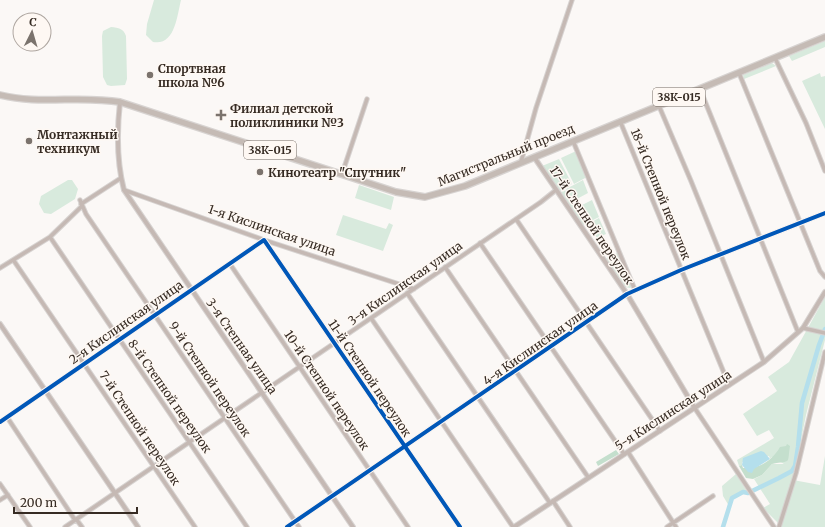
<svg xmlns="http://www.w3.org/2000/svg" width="825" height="527" font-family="Merriweather,serif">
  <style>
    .green { fill: #d8eadd }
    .forest { fill: #c4dfcd }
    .water { fill: #b4dfec }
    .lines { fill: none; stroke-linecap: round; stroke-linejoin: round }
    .canal { stroke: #b4dfec; stroke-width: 4.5 }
    .minor-casing { stroke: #d7d3d1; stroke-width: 5.5 }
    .tertiary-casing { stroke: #d7d3d1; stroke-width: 6 }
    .primary-casing { stroke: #d7d3d1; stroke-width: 8 }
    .minor { stroke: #c5b9b4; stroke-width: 3.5 }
    .tertiary { stroke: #c5b9b4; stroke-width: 4 }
    .primary { stroke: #c5bbb5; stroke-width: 5.5 }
    .cycleway-casing { stroke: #fef8f3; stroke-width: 6 }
    .cycleway { stroke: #0057b8; stroke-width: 4 }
    .poi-dot { fill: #7b736d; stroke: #fef8f3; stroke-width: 1.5 }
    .labels { text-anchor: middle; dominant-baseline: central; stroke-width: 3; stroke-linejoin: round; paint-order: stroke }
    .shield { fill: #fef8f3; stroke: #726861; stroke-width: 1 }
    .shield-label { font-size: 11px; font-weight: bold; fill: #362b23 }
    .poi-label { font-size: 12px; font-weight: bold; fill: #362b23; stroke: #fef8f3; text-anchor: start }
    .street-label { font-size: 12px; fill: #362b23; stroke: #fef8f3 }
  </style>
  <rect width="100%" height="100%" fill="#fbf8f6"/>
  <!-- green -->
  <path class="green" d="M154,0H181C177,16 175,46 153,42L146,35L147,24Z
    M111,27C119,28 123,28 126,36L127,79L125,85L111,86L107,85L103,77L102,36L103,31Z
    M825,41V47L792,61L789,56Z
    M772,63L776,66L744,79L743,75Z
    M820,73L821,77L825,76V129L802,81Z
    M574,152H577L587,177L574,184L561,158Z
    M559,159L572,184L560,191L542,166Z
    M68,180H72L78,189L75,199L51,214L44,213L39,204L41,196Z
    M583,180L588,193L573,201L566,189Z
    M359,185L394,197L391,210L355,198Z
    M565,190L586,223L583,225L561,192Z
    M592,200L599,217L587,223L578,207Z
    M343,215L386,229L389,223L393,225L383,251L336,235Z
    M599,218L606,234L597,238L588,224Z
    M619,252L632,287L630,288L625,287L606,259L608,257L611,262L617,260L615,254Z
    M825,297V340L806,415L793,480L820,485L825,456V527H782L763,508L770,504L754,479L762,475L772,464H784L772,457L770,459L769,456L742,462V465L739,466L737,460L774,438L769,430L757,436L743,414L777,391L768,377L789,362Z
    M736,474L748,493L743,492L732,498L729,506L723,496L722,486Z"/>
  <!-- forest -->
  <path class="forest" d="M787,444L790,446C787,465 792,460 772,464L762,475L753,479L746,478L739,466L742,465L743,468C759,469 772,461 780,447L786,446Z
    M616,450L619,454L598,466L596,462Z"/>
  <!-- water -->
  <path class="water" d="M761,451L764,452L770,459L754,469L752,473L748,472L742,465L743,458Z"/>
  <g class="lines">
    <!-- canal -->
    <path class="canal" d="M723,527L732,498L743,492L748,493L779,478L792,471L795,466L798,447L802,403L819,345L825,329"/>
    <!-- minor casing -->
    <g class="minor-casing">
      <path id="minor" d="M775,58L806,123L825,171
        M739,73L820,271L825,277
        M700,89L798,332
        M659,106L691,181L764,362
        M620,121L729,385
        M573,141L635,290
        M521,162L536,108L572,0
        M342,174L367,99
        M124,190L264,240L414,289
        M80,200L86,214L299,527
        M81,204L121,178
        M516,219L660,431
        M50,237L247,527
        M480,243L624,454
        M14,261L195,527
        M230,264L408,527
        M445,267L588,477
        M0,268L50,237L82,206
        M407,293L550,503
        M371,318L513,527
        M803,328L825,333
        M694,407L774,527
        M7,417L75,520
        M0,422L264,240L460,527
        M628,452L676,527
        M0,484L30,527
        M0,500L8,495
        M553,501L570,527
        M76,519L82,527
        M65,527L541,202L556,190
        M287,527L627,294L681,270L825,213
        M667,527L713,496
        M779,527L796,473L825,352"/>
    </g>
    <!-- tertiary casing -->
    <g class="tertiary-casing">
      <path id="tertiary" d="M120,102C117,129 117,163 124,190L353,527
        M534,157L627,294L694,407
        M0,324L138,527
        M514,527L764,362L803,328L825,292"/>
    </g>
    <!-- primary casing -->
    <g class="primary-casing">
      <path id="primary" d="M0,95C39,105 80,95 120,102L396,192L425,197L465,186L825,37"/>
    </g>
    <!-- minor -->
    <use href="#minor" class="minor"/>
    <!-- tertiary -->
    <use href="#tertiary" class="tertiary"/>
    <!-- primary -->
    <use href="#primary" class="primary"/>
    <!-- cycleway casing -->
    <g class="cycleway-casing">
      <path id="cycleway" d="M0,422L264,240L460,527
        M287,527L627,294L681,270L825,213"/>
    </g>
    <!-- cycleway -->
    <use href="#cycleway" class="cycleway"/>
  </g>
  <!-- markers -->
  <g class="poi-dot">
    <circle cx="150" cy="75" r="4"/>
    <path d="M219 109h4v4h4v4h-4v4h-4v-4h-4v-4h4z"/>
    <circle cx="29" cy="141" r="4"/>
    <circle cx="260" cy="172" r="4"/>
  </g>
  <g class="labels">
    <!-- shield labels -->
    <g class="shield">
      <rect x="653" y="88" width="52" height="18" rx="3"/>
      <rect x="244" y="141" width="52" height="18" rx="3"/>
    </g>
    <g class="shield-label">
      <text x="679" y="97">38К-015</text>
      <text x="270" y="150">38К-015</text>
    </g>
    <!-- poi labels -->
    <g class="poi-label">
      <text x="158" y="68">Спортвная<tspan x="158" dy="14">школа №6</tspan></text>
      <text x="230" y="108">Филиал детской<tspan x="230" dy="14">поликлиники №3</tspan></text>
      <text x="37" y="134">Монтажный<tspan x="37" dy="14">техникум</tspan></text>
      <text x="268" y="172">Кинотеатр "Спутник"</text>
    </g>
    <!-- street labels -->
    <g class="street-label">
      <text transform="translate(506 155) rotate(-22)">Магистральный проезд</text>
      <text transform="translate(661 194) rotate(68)">18-й Степной переулок</text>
      <text transform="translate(592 225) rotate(56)">17-й Степной переулок</text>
      <text transform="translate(272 230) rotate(19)">1-я Кислинская улица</text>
      <text transform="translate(405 283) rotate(-35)">3-я Кислинская улица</text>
      <text transform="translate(126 322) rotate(-35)">2-я Кислинская улица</text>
      <text transform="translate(540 343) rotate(-35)">4-я Кислинская улица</text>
      <text transform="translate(242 346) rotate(55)">3-я Степная улица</text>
      <text transform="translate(370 378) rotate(56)">11-й Степной переулок</text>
      <text transform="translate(210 379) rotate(56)">9-й Степной переулок</text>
      <text transform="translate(327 390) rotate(56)">10-й Степной переулок</text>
      <text transform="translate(170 396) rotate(55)">8-й Степной переулок</text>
      <text transform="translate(673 410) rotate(-33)">5-я Кислинская улица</text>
      <text transform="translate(140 428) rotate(56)">7-й Степной переулок</text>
    </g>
  </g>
  <!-- north arrow -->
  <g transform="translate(32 32) rotate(5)"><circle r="19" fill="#fef8f3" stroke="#aea6a0"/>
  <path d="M0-3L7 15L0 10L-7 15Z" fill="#7b736d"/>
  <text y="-6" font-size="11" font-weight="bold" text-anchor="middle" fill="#362b23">С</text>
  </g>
  <!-- scale -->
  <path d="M14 507v6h123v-6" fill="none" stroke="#362b23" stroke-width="2"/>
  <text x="20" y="507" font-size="12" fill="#362b23" stroke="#fef8f3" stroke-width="3" paint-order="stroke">200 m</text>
</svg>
